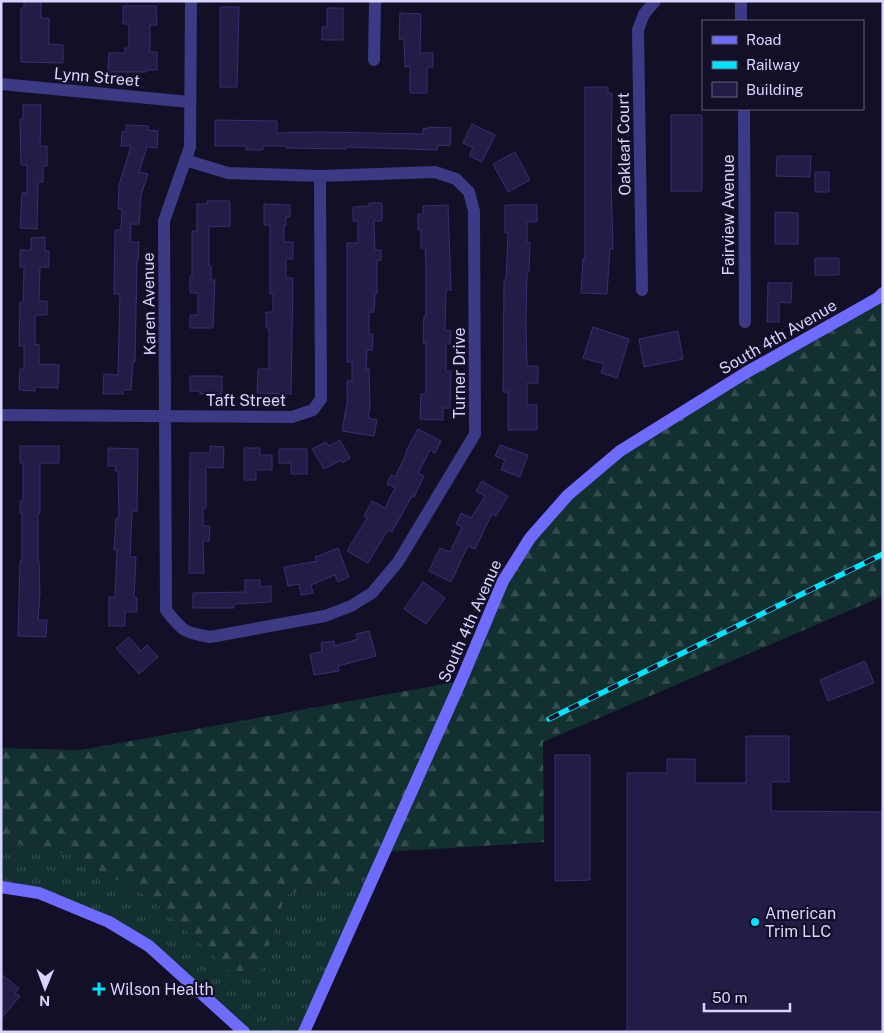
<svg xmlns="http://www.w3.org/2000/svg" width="884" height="1033" font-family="'Public Sans',sans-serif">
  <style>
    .grass { fill: url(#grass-tufts) }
    .forest { fill: url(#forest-firs) }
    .building { fill: #241b47; stroke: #3b2d73 }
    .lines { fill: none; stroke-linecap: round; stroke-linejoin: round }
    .street { stroke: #3d3a85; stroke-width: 12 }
    .secondary { stroke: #6f6bff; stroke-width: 12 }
    .rail-casing { stroke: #00e5ff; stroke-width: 5.5 }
    .rail { stroke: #130f26; stroke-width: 4; stroke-dasharray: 11; stroke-linecap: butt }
    .poi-dot { fill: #00e5ff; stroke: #130f26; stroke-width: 2 }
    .labels { text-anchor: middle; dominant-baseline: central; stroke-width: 4.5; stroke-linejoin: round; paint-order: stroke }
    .street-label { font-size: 16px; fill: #d9d4ff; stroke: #130f26 }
    .poi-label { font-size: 16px; fill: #d9d4ff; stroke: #130f26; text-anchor: start }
  </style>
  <defs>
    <pattern id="grass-tufts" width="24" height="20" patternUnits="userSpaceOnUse" patternTransform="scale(1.25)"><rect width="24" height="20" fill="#12302f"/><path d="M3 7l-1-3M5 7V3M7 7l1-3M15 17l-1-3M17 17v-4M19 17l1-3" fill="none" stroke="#344d4e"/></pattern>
    <pattern id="forest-firs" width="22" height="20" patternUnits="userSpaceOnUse" patternTransform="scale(1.25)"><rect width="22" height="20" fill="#12302f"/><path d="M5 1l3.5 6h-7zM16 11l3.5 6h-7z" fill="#344d4e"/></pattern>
  </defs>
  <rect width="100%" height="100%" fill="#130f26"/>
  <!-- grass -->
  <path class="grass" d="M1,840L70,855L151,898L230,971L260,972L286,894L373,878L304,1032H244L109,922L1,887Z"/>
  <!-- forest -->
  <path class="forest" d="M883,293V596L543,742L544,842L385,852L373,878L286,894L260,972L230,971L151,898L70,855L1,840V748L81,750L461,681L530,538L620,451Z"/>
  <!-- building -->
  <path class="building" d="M24,1H41V18H49V44L63,45V63L21,62V8H24Z
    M123,6H156L157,25H150V52H157V70H146V72H108L109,53H125V48H129V24H123Z
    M220,7H239L237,87H220Z
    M327,8H343V40H322V27H327Z
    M400,13L421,14L420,53H433V67H427V93H410V66L405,67L404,39H399Z
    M585,87H608V93H612L611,178L613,249H610L607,294L581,293L583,259H585Z
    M23,105H41L40,146H47V166H43V182H38L37,229L20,228L22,193H27V165H21L20,119H23Z
    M671,115H702V191H671Z
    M215,120L277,121V133L320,132L423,134V128L428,129V127L451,128L450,146L438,145L437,150L346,147V149L286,148V146H263V150H246V146H215Z
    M472,124L495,135L482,162L469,156L473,148L463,143Z
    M126,125L148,126V130L158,131L157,148L147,147L139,172L148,174L141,195L139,224H131L130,242H139L138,260H137L135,362L133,361L131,390H123V394H103L104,374L118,375L120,294H114L115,230H121L122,209H118L119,185L131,146H121L122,132H126Z
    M515,152L530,180L508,192L493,164Z
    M777,156H811L810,177L776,176Z
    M815,172H829V192H815Z
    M207,201H230V226L209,227V266H211V280H215L213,328H190V315H198V293H190V276H192V231H197V204H207Z
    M369,203H382V221H374L375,250H381V260H377V294H375L374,312H369V334H373L372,350H367L366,369H369L370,406L368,418L377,420L374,436L342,431L348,397H347V381H352V362H347V243H358V221H353V207L369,206Z
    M264,204L290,205V217H286V225H284V242H293V259H286V278H293L291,394L257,393L258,369H269V328H266V312H273V294H270V225H264Z
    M448,205L451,290H446L445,330L451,331L450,344H446V371H451L450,408H443V420L420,419L421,394H426V343H423L424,316H426V265L425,248H421V230H418V214H423V206Z
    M505,205H537V222H527V242L530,243L529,272H527L526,323L527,366H538V383H527V405H537V430H508V392H503L504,280H506L508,233H505Z
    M775,212L798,213V244H775Z
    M45,237V251H49V267H40L39,301H47V315H35V345L39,344V364L59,365L58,388L35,387V391L19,390L20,369H24V346H19L20,302H23L24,267H20V250H31V238Z
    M815,258H839V275H815Z
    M768,283H792L791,303L779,302V322H767Z
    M593,327L629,339L617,378L601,373L604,364L583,358Z
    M678,331L683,359L644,367L639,339Z
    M190,376H222V394H200V391H190Z
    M418,429L441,441L435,453L430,450L418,473L424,476L414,497L412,496L392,532L388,530L368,563L347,551L367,518L364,516L372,501L385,508L395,488L387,484L391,475L395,477L407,452L406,451Z
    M340,440L350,458L342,463L341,460L324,469L312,449L326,442L329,446Z
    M500,445L528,455L520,477L501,470L505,460L495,456Z
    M20,446H59V463H40V513H38V561H39L40,594L38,620H47L46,637L18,636L20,561H22V513H20V501H23V463H20Z
    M210,446L224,447L223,468L206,467V508H203V526H210L209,541H203L204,573H189L190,453H210Z
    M108,448L138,449L137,511H132L130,557H136L134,597L137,598V612H125V626H109V597H115L117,550H114L116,518H119L118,471H115L116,466H108Z
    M244,448H260V455H272V470H256V480H244Z
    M279,449H307V474H291V463H279Z
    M482,481L508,496L496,516L492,514L475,549L468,546L451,582L429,571L440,548L450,552L462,527L456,524L461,513L471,518L485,496L476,491Z
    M338,548L349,577L338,582L335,575L311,585L313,593L301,595L299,584L288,586L284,567L317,561L315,557Z
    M245,580H260V587L271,586V602L234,604V608H193V593L245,592Z
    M423,582L445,598L426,624L404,609Z
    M369,631L376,656L338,666L339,671L314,675L310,654L322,652L321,643L334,641L335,646L358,639L356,634Z
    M129,637L141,651L147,645L158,657L139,674L116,648Z
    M865,661L874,683L828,701L820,680Z
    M746,736H789V782H771V811L883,812V1032H627V773H667V759H695V783H746Z
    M555,755H590V880L555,881Z
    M1,974L19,988L15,993L20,996L1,1019Z"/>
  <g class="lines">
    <!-- street -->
    <path class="street" d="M741,1V21
      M374,60L375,1
      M1,84L190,102
      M744,109L745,322
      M185,160L228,173L320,176L435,172L456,179L469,192L474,211L475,434L398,562L372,593L351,606L325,616L210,637C185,633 182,631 166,610L164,221L190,147L191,1
      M642,290L638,30L644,14L655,1
      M1,415L292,417L313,410L321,399L320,176"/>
    <!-- secondary -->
    <path class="secondary" d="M1,887L39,893L109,922L149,946L244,1032
      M304,1032L461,681L503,581L530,538L568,495L620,451L747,372L878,298L883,293"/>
    <!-- rail casing -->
    <g class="rail-casing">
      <path id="rail" d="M549,719L883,554"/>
    </g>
    <!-- rail -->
    <use href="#rail" class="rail"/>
  </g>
  <!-- markers -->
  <g class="poi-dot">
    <circle cx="755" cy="922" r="5"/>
    <path d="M96.5 981.5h5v5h5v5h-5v5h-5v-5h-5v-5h5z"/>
  </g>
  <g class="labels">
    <!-- street labels -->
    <g class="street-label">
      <text transform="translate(97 77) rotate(5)">Lynn Street</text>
      <text transform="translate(624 144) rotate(-91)">Oakleaf Court</text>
      <text transform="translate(728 215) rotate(-90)">Fairview Avenue</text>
      <text transform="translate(149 304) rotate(-91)">Karen Avenue</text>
      <text transform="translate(778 337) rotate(-30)">South 4th Avenue</text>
      <text transform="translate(459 373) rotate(-90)">Turner Drive</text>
      <text x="246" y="400">Taft Street</text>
      <text transform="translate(470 621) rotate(-66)">South 4th Avenue</text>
    </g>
    <!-- poi labels -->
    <g class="poi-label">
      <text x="765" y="913">American<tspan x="765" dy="18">Trim LLC</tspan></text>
      <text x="110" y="989">Wilson Health</text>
    </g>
  </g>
  <!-- border -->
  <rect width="884" height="1033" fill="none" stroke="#d9d4ff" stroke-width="5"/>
  <!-- legend -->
  <rect x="702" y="20" width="162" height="90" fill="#130f26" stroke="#625e7d"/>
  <rect x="712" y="36" width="25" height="8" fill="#6f6bff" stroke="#625e7d"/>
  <text x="746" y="45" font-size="15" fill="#d9d4ff">Road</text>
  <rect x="712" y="61" width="25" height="8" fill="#00e5ff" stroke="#625e7d"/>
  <text x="746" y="70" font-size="15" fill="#d9d4ff">Railway</text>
  <rect x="712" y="82" width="25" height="15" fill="#241b47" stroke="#625e7d"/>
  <text x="746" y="95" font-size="15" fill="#d9d4ff">Building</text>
  <!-- north arrow -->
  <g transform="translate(45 988) rotate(181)" stroke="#130f26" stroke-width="4" paint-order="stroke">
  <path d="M0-4L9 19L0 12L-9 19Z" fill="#d9d4ff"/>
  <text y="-8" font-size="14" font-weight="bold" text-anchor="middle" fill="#d9d4ff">N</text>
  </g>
  <!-- scale -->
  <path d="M704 1003v8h86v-8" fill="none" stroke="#d9d4ff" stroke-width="2.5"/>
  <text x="712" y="1003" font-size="15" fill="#d9d4ff" stroke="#130f26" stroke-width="4" paint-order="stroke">50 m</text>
</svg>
